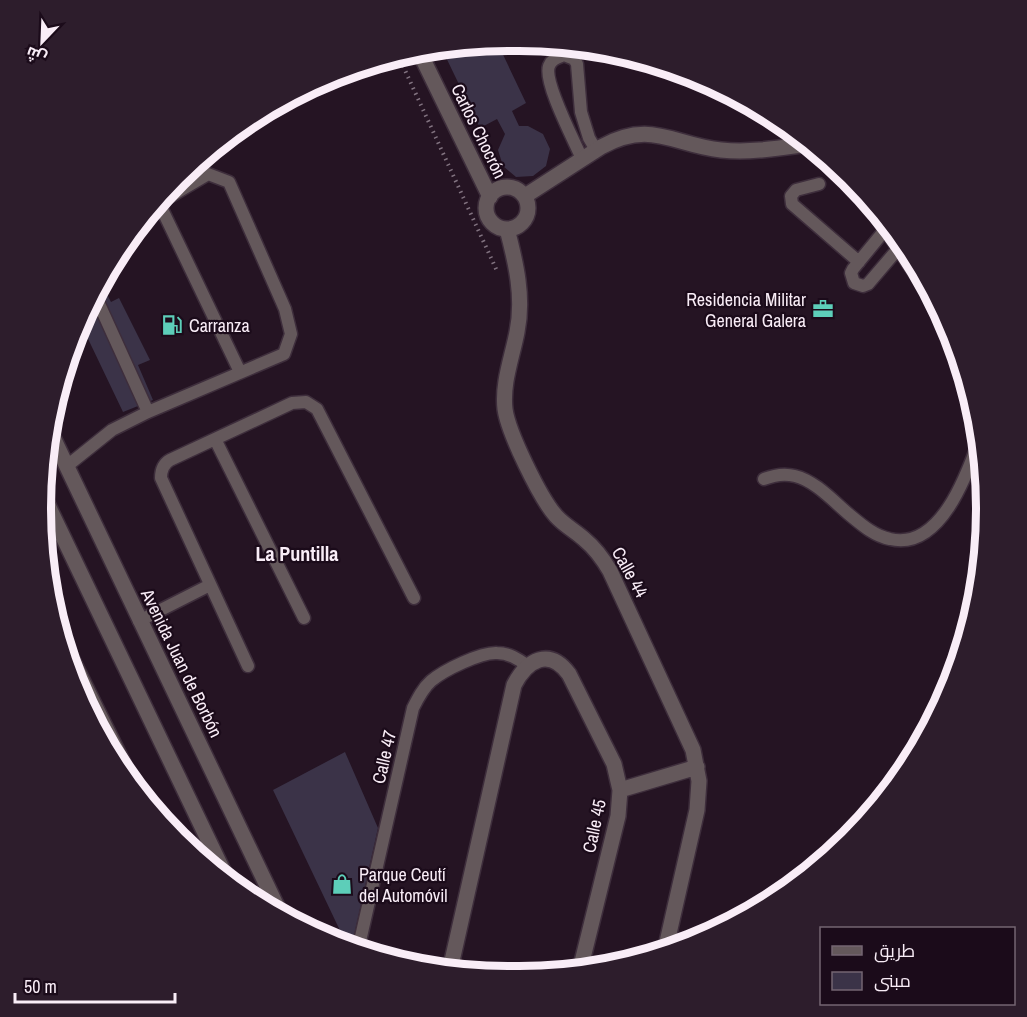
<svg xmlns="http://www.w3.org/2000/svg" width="1027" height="1017" font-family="'Archivo Narrow',Cairo,sans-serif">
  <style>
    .building { fill: #3b3348 }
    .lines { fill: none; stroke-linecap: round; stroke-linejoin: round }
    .service-casing { stroke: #3e2e3c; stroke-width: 15 }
    .minor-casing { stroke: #3e2e3c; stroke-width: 18 }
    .path { stroke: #827380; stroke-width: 4; stroke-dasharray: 1.5 4.5; stroke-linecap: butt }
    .service { stroke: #64585b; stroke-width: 12 }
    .minor { stroke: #64585b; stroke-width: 15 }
    .labels { text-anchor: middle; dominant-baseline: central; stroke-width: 4.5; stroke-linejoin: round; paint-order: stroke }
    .street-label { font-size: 18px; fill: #f9edf7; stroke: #1b0b1a }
    .poi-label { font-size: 18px; fill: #f9edf7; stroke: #1b0b1a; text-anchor: start }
    .neighbourhood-label { font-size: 20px; font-weight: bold; fill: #f9edf7; stroke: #1b0b1a }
    .rim { fill: none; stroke: #f9edf7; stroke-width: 8 }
  </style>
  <rect width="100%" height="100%" fill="#251423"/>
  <!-- building -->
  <path class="building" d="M497,42L526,103L512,111L519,126H528L543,134L550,149L546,166L533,176L516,177L503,166L498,150L505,134L497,119L480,128L441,47Z
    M101,283L111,302L119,298L150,360L138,365L153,400L123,412L80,322Z
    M345,752L378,828L353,940L345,941L273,790Z"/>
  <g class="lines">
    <!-- service casing -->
    <g class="service-casing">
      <path id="service" d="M582,159C575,142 543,82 549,66C552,59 557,58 564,55L574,59L577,64L581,112L589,138L596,150
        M819,184L796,190L791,196L792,204L859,262
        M159,203L240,372
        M889,225L853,269L851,273L854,283L863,286L868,284L903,243
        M885,229L944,317
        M95,295L148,412
        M215,439L304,618
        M67,466L112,430L148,412L284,354L291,334L285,309L229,182L208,174L159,203L149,213
        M764,479C774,475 784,473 795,476C816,481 835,503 851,516C863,526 875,536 890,539C940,551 967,475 980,438
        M139,621L210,585
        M58,628L139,792
        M248,666L161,478C161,470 163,464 170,460L292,403L306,402L317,409L414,598
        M358,950L413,708C418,698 423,688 431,681C444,670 481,652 497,653C509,653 518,659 528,666"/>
    </g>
    <!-- minor casing -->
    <g class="minor-casing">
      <path id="minor" d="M418,49L490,197
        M486 208a21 21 0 1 1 42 0a21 21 0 1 1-42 0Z
        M525,196L601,147C651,119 673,145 721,150C751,153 779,148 808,144
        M507,229C516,263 524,297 517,332C512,358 502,383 505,409C508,432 540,498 556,516C564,525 575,531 584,539C595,548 603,559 610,571L693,750L699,781L697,810L665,951
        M48,427L281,915
        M42,493L228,881
        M620,790L697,767
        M450,970L514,685C527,660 549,647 569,674L614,764L620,790L618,816L580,970"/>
    </g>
    <!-- path -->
    <path class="path" d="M398,55L497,271"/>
    <!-- service -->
    <use href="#service" class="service"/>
    <!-- minor -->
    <use href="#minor" class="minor"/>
  </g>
  <!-- icons -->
  <defs>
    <g id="office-bare" transform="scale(1.62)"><path d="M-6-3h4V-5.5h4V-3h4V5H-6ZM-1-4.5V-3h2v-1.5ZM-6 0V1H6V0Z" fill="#5dceb9" stroke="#1b0b1a" stroke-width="2.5" paint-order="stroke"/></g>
    <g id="fuel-bare" transform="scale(1.62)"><path d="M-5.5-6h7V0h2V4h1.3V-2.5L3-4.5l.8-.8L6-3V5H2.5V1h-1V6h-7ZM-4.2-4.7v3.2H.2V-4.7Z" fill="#5dceb9" stroke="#1b0b1a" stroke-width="2.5" paint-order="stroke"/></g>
    <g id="shop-bare" transform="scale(1.62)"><path d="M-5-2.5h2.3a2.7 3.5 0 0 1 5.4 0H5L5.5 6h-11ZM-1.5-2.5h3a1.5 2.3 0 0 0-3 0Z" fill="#5dceb9" stroke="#1b0b1a" stroke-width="2.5" paint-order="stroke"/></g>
  </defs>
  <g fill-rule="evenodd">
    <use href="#office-bare" x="823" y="309"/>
    <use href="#fuel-bare" x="172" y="325"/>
    <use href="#shop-bare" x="342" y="884"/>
  </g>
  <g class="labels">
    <!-- street labels -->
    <g class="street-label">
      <text transform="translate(479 131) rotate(64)">Carlos Chocrón</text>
      <text transform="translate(630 572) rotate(61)">Calle 44</text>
      <text transform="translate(182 663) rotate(64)">Avenida Juan de Borbón</text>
      <text transform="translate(384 757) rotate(-77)">Calle 47</text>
      <text transform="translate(594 826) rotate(-78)">Calle 45</text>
    </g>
    <!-- poi labels -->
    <g class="poi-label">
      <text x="806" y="299" text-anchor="end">Residencia Militar<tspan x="806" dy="21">General Galera</tspan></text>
      <text x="189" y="325">Carranza</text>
      <text x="359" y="874">Parque Ceutí<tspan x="359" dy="21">del Automóvil</tspan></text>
    </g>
    <!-- neighbourhood labels -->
    <g class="neighbourhood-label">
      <text x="297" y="553">La Puntilla</text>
    </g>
  </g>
  <!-- crop -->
  <path d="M0 0H1027V1017H0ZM508 51H519A457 457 0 0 1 976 508V509A457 457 0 0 1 519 966H508A457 457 0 0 1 51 509V508A457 457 0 0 1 508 51Z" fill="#2d1d2c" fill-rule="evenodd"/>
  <path class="rim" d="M508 51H519A457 457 0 0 1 976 508V509A457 457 0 0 1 519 966H508A457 457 0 0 1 51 509V508A457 457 0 0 1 508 51Z"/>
  <!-- legend -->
  <rect x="820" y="927" width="195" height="78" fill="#1b0b1a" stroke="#746572" stroke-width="1.5"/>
  <rect x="832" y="946" width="30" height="9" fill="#64585b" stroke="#746572" stroke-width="1.5"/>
  <text x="874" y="957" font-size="18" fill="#f9edf7">طريق</text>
  <rect x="832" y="972" width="30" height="18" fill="#3b3348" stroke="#746572" stroke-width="1.5"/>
  <text x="874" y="987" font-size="18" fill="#f9edf7">مبنى</text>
  <!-- north arrow -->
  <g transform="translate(42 42) rotate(203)" stroke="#1b0b1a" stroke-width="4.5" paint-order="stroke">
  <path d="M0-4.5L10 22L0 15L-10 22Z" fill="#f9edf7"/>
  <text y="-9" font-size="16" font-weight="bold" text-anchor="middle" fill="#f9edf7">ش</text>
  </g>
  <!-- scale -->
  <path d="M15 993v9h160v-9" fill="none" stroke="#f9edf7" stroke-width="3"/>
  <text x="24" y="993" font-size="18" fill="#f9edf7" stroke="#1b0b1a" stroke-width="4.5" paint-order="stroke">50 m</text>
</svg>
